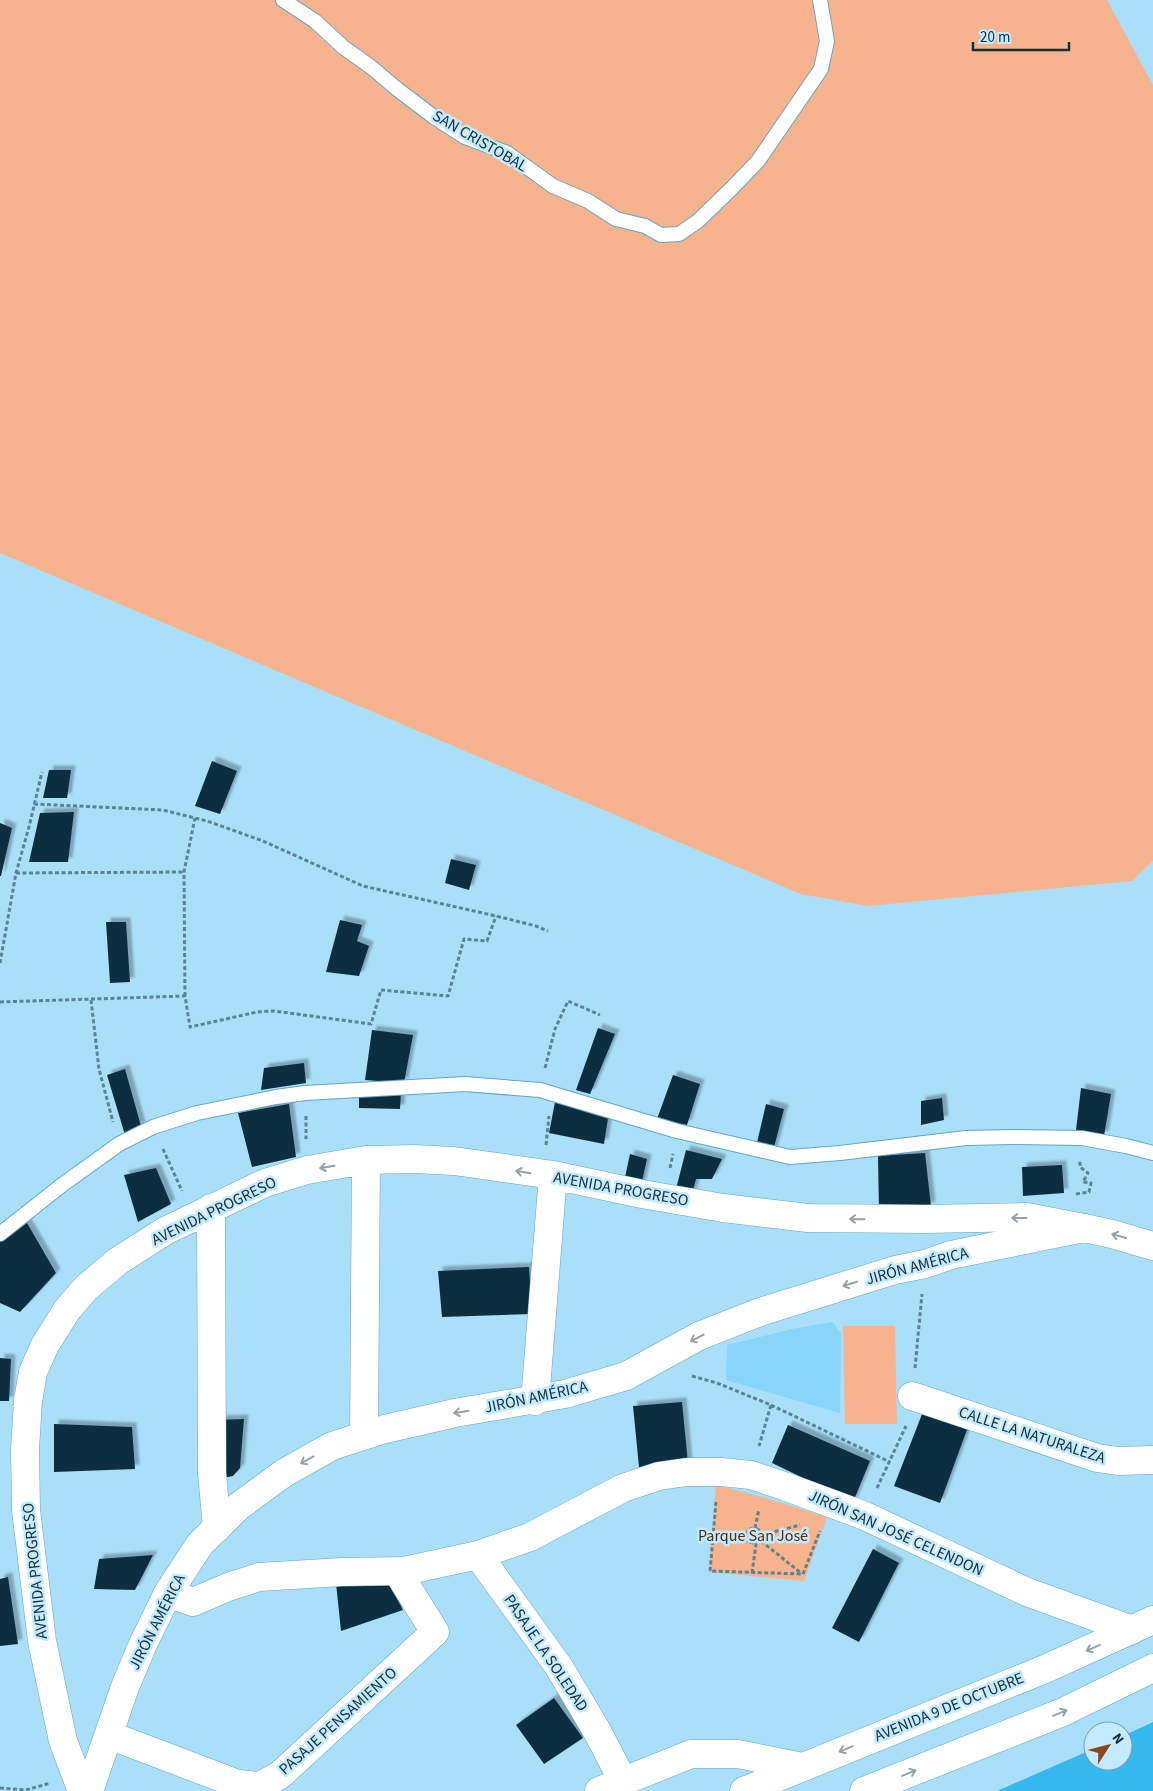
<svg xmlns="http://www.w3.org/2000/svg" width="1153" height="1791" font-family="'Source Sans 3',sans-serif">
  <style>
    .built { fill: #88d5f9 }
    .green { fill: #f7b38d }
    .water { fill: #34b8ed }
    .building { fill: #0b2f3f; filter: url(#shadow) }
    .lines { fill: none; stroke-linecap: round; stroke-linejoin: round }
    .lane-casing { stroke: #64a6c5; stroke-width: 16 }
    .street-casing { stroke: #64a6c5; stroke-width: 29 }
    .secondary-casing { stroke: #64a6c5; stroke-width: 29 }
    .primary-casing { stroke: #64a6c5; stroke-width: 29 }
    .path { stroke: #5b8295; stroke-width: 3; stroke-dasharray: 4 2.5; stroke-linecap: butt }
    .lane { stroke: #fff; stroke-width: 14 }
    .street { stroke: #fff; stroke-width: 28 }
    .secondary { stroke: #fff; stroke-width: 28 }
    .primary { stroke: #fff; stroke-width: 28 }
    .oneway { stroke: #95a2a7 }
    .labels { text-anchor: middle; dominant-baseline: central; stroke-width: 5; stroke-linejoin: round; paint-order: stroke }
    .street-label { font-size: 16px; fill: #14303c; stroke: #c3eafe }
    .park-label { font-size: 16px; fill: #572a0c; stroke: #c3eafe }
  </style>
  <defs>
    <filter id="shadow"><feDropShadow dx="4.5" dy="-4.5" stdDeviation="1" flood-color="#0004"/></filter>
  </defs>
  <rect width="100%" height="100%" fill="#aadff9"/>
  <!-- built -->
  <path class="built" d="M833,1322L841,1334L840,1413L726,1380L727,1345L792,1329Z"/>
  <!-- green -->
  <path class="green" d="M0,0H1107L1153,85V861L1132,881L868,906L801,894L0,553Z
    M843,1326H895L897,1424H845Z
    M716,1485L762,1497L827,1517L804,1581L709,1572Z"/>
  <!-- water -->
  <path class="water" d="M1153,1722V1791H997L1093,1749V1761H1123V1736Z"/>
  <!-- building -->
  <path class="building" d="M212,761L237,771L220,814L195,806Z
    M49,770H71L67,798H43Z
    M74,812L68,862H29L40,813Z
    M0,823L12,828L1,876H0Z
    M451,859L476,865L469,890L445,883Z
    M340,920L362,925L357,941L369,946L359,976L326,972Z
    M106,922H126L130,982L110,983Z
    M598,1028L615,1034L590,1094L576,1090Z
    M372,1030L413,1035L404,1083L365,1080Z
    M304,1063L306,1083L261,1090L264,1068Z
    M125,1069L141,1126L125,1135L107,1075Z
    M673,1075L700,1084L687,1125L657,1119Z
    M1081,1088L1111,1094L1104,1136L1076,1130Z
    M401,1092L400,1109L359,1108V1095Z
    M556,1097L609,1112L604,1144L549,1133Z
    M942,1098L944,1120L921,1125V1101Z
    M289,1104L296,1157L252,1167L238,1113Z
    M766,1104L784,1109L773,1151L756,1147Z
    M686,1150L722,1159L712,1179H696L692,1194L676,1189Z
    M925,1153L931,1206L879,1214L878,1156Z
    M630,1154L647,1159L641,1186L624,1182Z
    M1062,1165L1064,1193L1023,1196L1022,1167Z
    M156,1168L171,1204L138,1222L124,1175Z
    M27,1223L56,1273L20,1312L0,1303V1242Z
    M529,1267L532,1314L442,1317L438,1271Z
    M0,1358L11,1359L9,1401H0Z
    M682,1402L688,1463L639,1467L633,1406Z
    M924,1409L968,1427L940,1503L894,1486Z
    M244,1419L240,1468L233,1476L218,1479L215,1420Z
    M54,1424L132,1427L135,1469L54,1472Z
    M788,1425L870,1461L853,1502L772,1463Z
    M873,1549L899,1563L859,1642L832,1628Z
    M153,1555L135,1590L94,1589L99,1559Z
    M8,1577L18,1644L0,1646V1579Z
    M387,1581L403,1610L341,1631L336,1583Z
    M554,1698L583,1738L544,1764L516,1725Z"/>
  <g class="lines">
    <!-- lane casing -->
    <g class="lane-casing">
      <path id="lane" d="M283,0L315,21L343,47L371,67L397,89L434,117L465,137L507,153L553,186L588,201L616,219L645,226L661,235L679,234L698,221L732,188L758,161L810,85L821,69L827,41L820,0
        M0,1234L62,1185L119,1144L153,1127L197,1113L276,1097L305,1093L465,1084L540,1090L677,1131L790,1157L840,1153L966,1138L1013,1137L1082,1138L1126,1146L1153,1153"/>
    </g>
    <!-- street casing -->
    <g class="street-casing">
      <path id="street" d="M211,1208L212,1473L217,1528
        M912,1396L1097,1458L1118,1461L1153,1460
        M535,1401L553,1175
        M364,1435L366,1160
        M478,1555L559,1667L597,1731L623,1781
        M168,1593L193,1602L228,1587L259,1577L342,1572L404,1571L478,1555L530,1537L623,1488L659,1476L687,1472H721L751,1475L784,1486L865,1516L1027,1592L1132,1630
        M109,1735L238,1784L260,1786L280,1775L435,1632L397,1571
        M82,1791L63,1741L42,1641L26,1510L25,1449L28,1401L33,1372L45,1345L67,1310L86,1288L118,1261L165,1231L265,1183L307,1170L366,1160L414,1159L454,1161L553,1175L642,1194L723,1208L808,1218L926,1219L1027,1217L1084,1228
        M599,1791L691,1754H738L802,1767"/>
    </g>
    <!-- secondary casing -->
    <g class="secondary-casing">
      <path id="secondary" d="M89,1791L125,1687L143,1644L168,1593L200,1544L239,1506L284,1473L332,1446L385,1429L455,1413L565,1394L626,1376L699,1336L760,1312L895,1270L925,1264L951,1255L1084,1228L1112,1234L1153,1246"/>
    </g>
    <!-- primary casing -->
    <g class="primary-casing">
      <path id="primary" d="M744,1791L1045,1669L1153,1620
        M864,1791L1063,1712L1153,1668"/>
    </g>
    <!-- path -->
    <path class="path" d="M34,804L163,810L207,821L263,841L363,886L496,916L536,926L548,931
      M16,873L184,872
      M0,963L16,873L29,827L42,772
      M185,996L184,872L195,818
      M91,1000L99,1069L113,1122
      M0,1002L185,996L190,1027L257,1012L274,1011L371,1024L381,990L448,996L464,939L487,941L496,916
      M545,1068L555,1029L568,1001L600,1015
      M306,1116V1139
      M546,1145L549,1116
      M163,1149L182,1191
      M670,1168L673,1154
      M1076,1194L1089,1192L1091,1183L1083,1182L1088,1173L1080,1167V1161
      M915,1368L922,1294
      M692,1376L717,1383L771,1405L759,1446
      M771,1405L890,1462
      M877,1488L906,1426
      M716,1502L710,1571L803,1574
      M755,1528L759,1509
      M762,1535L800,1525
      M761,1541L801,1573
      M752,1573L756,1544L762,1538L759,1530C750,1525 745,1532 747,1541L756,1544
      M803,1574L820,1531
      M0,1788L26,1790L47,1784V1786"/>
    <!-- lane -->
    <use href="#lane" class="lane"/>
    <!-- street -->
    <use href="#street" class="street"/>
    <!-- secondary -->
    <use href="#secondary" class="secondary"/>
    <!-- primary -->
    <use href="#primary" class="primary"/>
  </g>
  <!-- one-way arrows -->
  <defs><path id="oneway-shaft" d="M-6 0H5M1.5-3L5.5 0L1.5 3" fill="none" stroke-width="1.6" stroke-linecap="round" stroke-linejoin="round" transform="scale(1.25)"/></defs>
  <g class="oneway">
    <use href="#oneway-shaft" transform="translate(327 1167) rotate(171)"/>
    <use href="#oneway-shaft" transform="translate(523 1172) rotate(-171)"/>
    <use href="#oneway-shaft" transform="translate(1019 1218) rotate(180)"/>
    <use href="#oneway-shaft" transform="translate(857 1219) rotate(-179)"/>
    <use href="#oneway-shaft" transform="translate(1119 1236) rotate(-165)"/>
    <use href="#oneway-shaft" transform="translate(850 1284) rotate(163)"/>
    <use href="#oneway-shaft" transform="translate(697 1338) rotate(153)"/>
    <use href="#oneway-shaft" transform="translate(461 1412) rotate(171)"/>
    <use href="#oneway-shaft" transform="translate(307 1460) rotate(151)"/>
    <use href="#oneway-shaft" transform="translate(1093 1648) rotate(156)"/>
    <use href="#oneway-shaft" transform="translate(1060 1713) rotate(-23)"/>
    <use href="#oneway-shaft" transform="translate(846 1749) rotate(158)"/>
    <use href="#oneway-shaft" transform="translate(909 1773) rotate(-22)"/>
  </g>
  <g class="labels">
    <!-- street labels -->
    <g class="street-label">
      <text transform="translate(480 141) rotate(30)">SAN CRISTOBAL</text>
      <text transform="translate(621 1189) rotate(10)">AVENIDA PROGRESO</text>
      <text transform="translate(214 1211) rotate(-26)">AVENIDA PROGRESO</text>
      <text transform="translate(917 1266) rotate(-15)">JIRÓN AMÉRICA</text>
      <text transform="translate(536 1397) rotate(-12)">JIRÓN AMÉRICA</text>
      <text transform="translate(1032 1435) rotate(18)">CALLE LA NATURALEZA</text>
      <text transform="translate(896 1533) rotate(24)">JIRÓN SAN JOSÉ CELENDON</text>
      <text transform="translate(35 1571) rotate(-96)">AVENIDA PROGRESO</text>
      <text transform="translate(157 1622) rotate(-63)">JIRÓN AMÉRICA</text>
      <text transform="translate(546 1653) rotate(56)">PASAJE LA SOLEDAD</text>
      <text transform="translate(949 1707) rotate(-22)">AVENIDA 9 DE OCTUBRE</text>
      <text transform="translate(338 1721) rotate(-42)">PASAJE PENSAMIENTO</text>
    </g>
    <!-- park labels -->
    <g class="park-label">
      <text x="753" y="1536">Parque San José</text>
    </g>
  </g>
  <!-- north arrow -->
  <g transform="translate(1108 1746) rotate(54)"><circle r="24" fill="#c3eafe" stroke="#7da0b0"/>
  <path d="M0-4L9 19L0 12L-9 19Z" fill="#8b471b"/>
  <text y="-8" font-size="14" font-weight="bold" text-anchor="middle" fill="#14303c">N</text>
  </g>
  <!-- scale -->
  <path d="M973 42v8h96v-8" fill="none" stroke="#14303c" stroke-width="2.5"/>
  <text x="980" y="42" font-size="15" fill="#14303c" stroke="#c3eafe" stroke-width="4" paint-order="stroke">20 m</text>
</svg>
